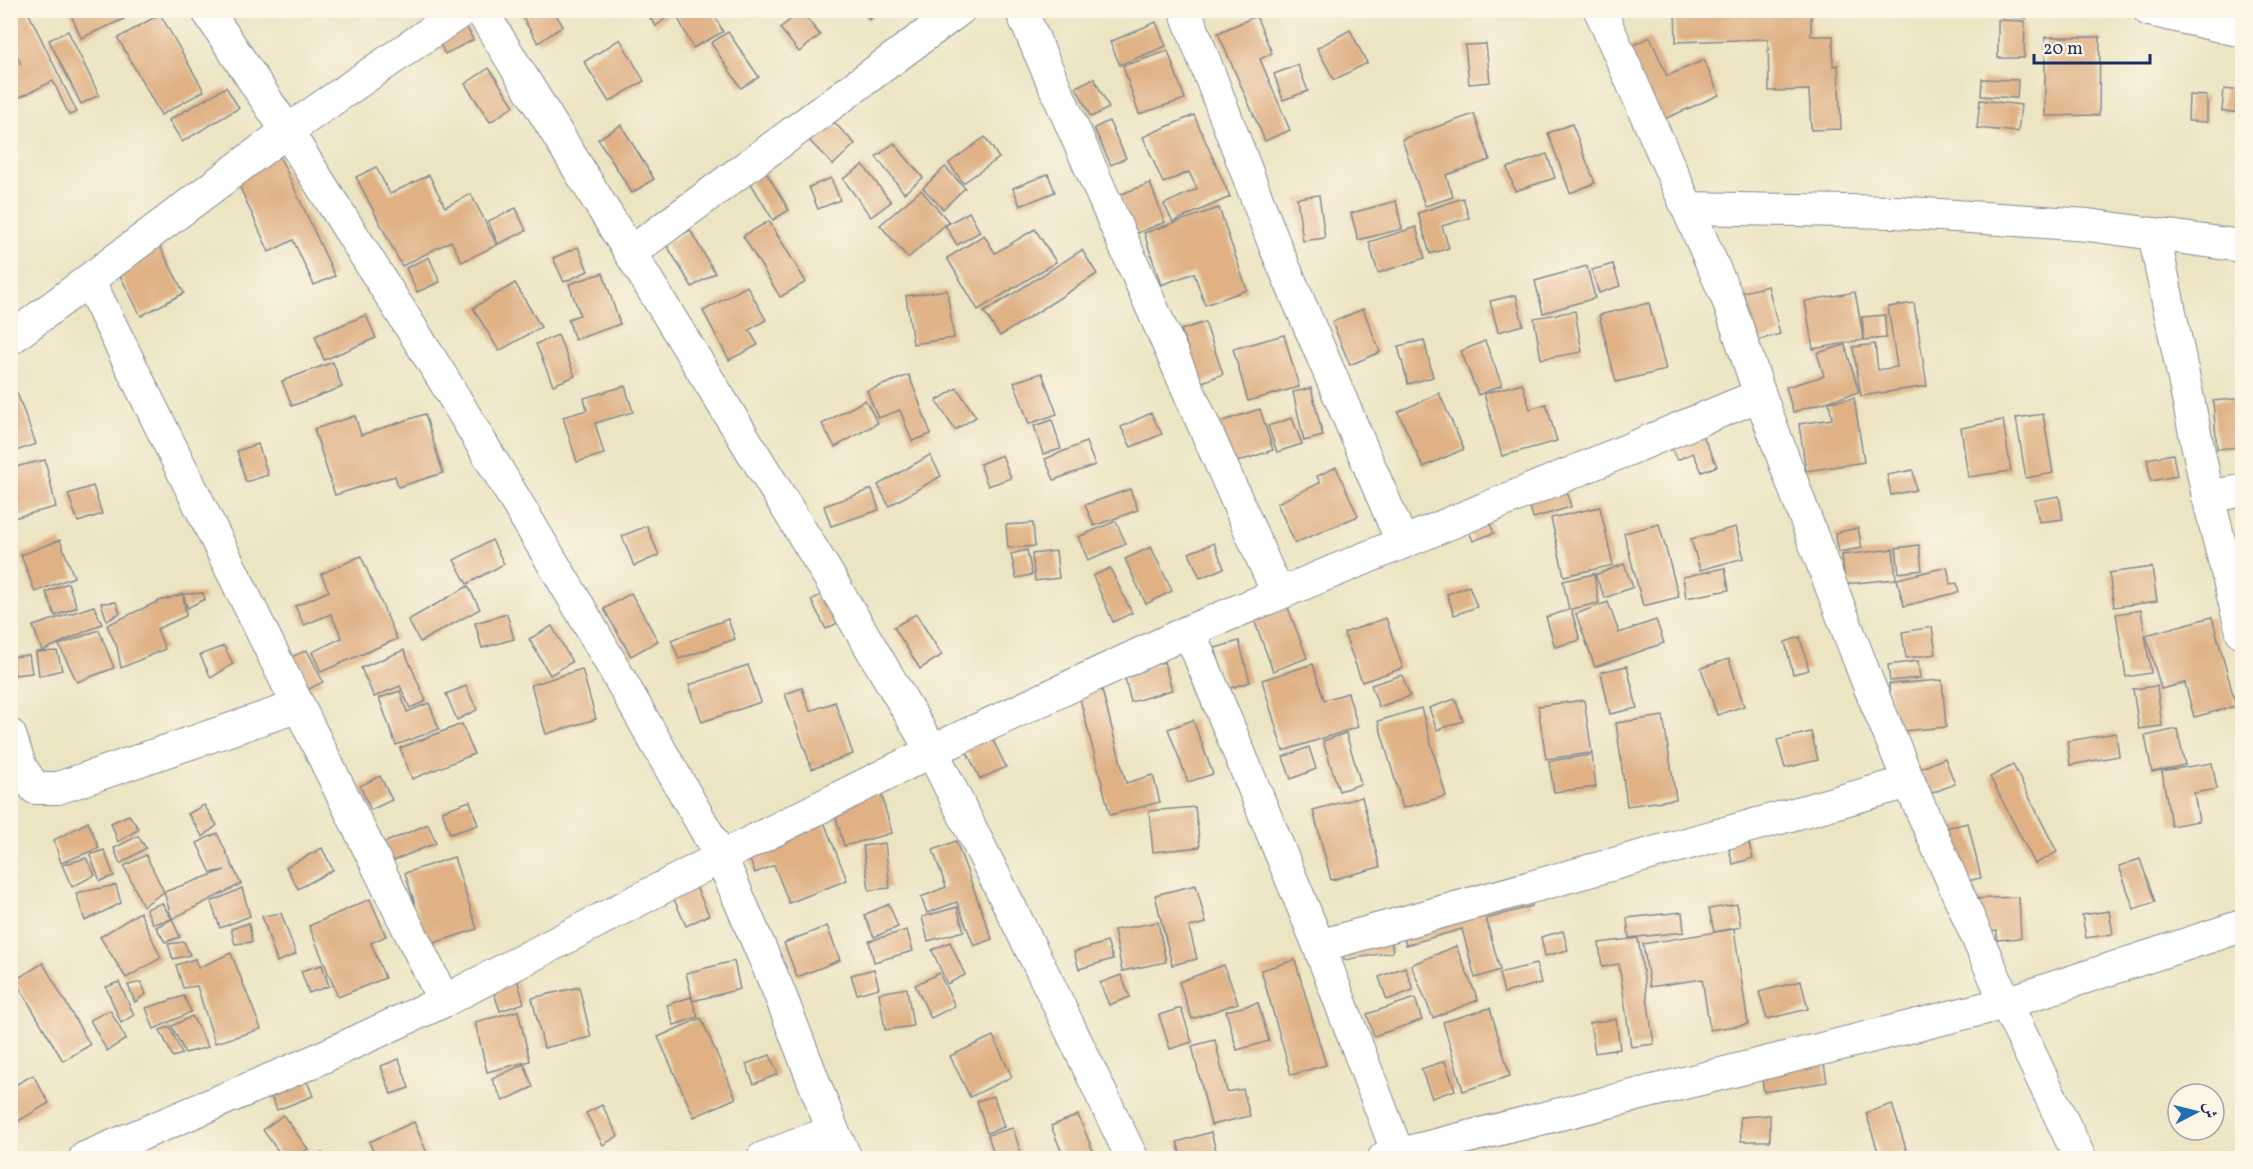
<svg xmlns="http://www.w3.org/2000/svg" width="2253" height="1169" viewBox="0 0 2253 1169" font-family="Vollkorn,Amiri,serif">
<rect width="100%" height="100%" fill="#fcf5e5"/>
<filter id="ink" filterUnits="userSpaceOnUse"><feTurbulence type="fractalNoise" baseFrequency=".0167" numOctaves="2"/><feDisplacementMap in="SourceGraphic" scale="12" xChannelSelector="R" yChannelSelector="G"/><feConvolveMatrix kernelMatrix="1 2 1 2 8 2 1 2 1" color-interpolation-filters="sRGB"/></filter>
<filter id="wash" filterUnits="userSpaceOnUse"><feTurbulence type="fractalNoise" baseFrequency=".008" numOctaves="4" result="noise"/><feDisplacementMap in="SourceGraphic" scale="24" xChannelSelector="R" yChannelSelector="G"/><feGaussianBlur stdDeviation="1.35" result="paint"/><feColorMatrix in="noise" values="0 0 0 0 0 0 0 0 0 0 0 0 0 0 0 0 0 1.4 0 .05"/><feComposite in="paint" operator="in"/></filter>
<g filter="url(#wash)">
<rect width="100%" height="100%" fill="#ece4c2"/>
<g id="blocks">
<!-- building -->
<g fill="#dfb185">
<path d="M14,10H27L77,112L69,115L53,81L10,102V69L21,64L10,43V12Z"/>
<path d="M69,10H120L124,19L81,38Z"/>
<path d="M518,10H553L563,26L538,43Z"/>
<path d="M644,10H676L656,26Z"/>
<path d="M688,10H712L723,32L693,48L677,16Z"/>
<path d="M862,10H880L869,20Z"/>
<path d="M1675,10H1734V13H1752V10L1811,11V36H1833V66L1838,65L1841,129L1811,130L1809,90L1769,91L1768,39L1676,42Z"/>
<path d="M1974,10H2027V18L1973,13Z"/>
<path d="M801,11L820,35L799,52L780,28Z"/>
<path d="M160,14L204,91L161,115L118,38Z"/>
<path d="M1256,16L1272,53L1260,59L1290,130L1265,141L1218,33Z"/>
<path d="M463,18L473,40L445,54L434,32Z"/>
<path d="M1998,20L2025,21L2024,58H1998Z"/>
<path d="M1156,22L1166,46L1120,65L1110,42Z"/>
<path d="M1350,30L1367,63L1334,80L1317,48Z"/>
<path d="M68,31L99,95L81,104L49,40Z"/>
<path d="M728,32L759,77L741,88L711,43Z"/>
<path d="M1650,37L1667,76L1704,60L1719,95L1660,121L1627,48Z"/>
<path d="M2045,37H2100L2099,115L2045,116Z"/>
<path d="M620,39L644,81L609,102L584,62Z"/>
<path d="M1486,44L1490,82L1469,84L1465,45Z"/>
<path d="M1168,51L1185,99L1139,114L1123,66Z"/>
<path d="M1298,65L1308,91L1283,100L1274,74Z"/>
<path d="M489,68L514,106L490,122L465,84Z"/>
<path d="M1094,78L1109,108L1091,117L1076,87Z"/>
<path d="M1982,79L2018,80L2017,98L1981,96Z"/>
<path d="M226,87L239,108L182,142L169,120Z"/>
<path d="M2224,89L2242,91V113L2222,111Z"/>
<path d="M2189,95L2207,96V122L2188,121Z"/>
<path d="M1980,100L2021,105L2018,132L1977,128Z"/>
<path d="M1474,114L1490,160L1446,175L1453,197L1425,206L1402,139Z"/>
<path d="M1194,115L1230,197L1173,222L1164,204L1197,189L1189,172L1163,183L1143,137Z"/>
<path d="M831,119L855,144L833,165L809,140Z"/>
<path d="M1109,121L1126,158L1111,165L1094,128Z"/>
<path d="M1572,124L1595,183L1570,193L1548,133Z"/>
<path d="M621,125L654,179L632,193L598,139Z"/>
<path d="M985,137L999,158L963,183L949,163Z"/>
<path d="M894,143L923,178L904,193L876,157Z"/>
<path d="M278,153L335,276L314,285L293,240L269,252L234,174Z"/>
<path d="M1547,154L1555,178L1515,191L1507,168Z"/>
<path d="M863,165L891,202L871,217L843,179Z"/>
<path d="M376,167L390,194L429,175L445,207L471,194L497,245L462,262L451,241L402,266L356,177Z"/>
<path d="M945,167L965,188L943,209L923,188Z"/>
<path d="M766,172L789,210L773,220L750,182Z"/>
<path d="M1048,174L1055,192L1020,206L1013,188Z"/>
<path d="M831,178L840,200L818,209L809,187Z"/>
<path d="M1150,183L1165,222L1135,234L1119,195Z"/>
<path d="M921,190L949,222L946,225L969,212L980,232L957,245L945,225L908,258L880,225Z"/>
<path d="M1319,195L1325,238L1303,241L1297,198Z"/>
<path d="M1463,198L1469,218L1442,226L1449,248L1430,254L1418,213Z"/>
<path d="M1396,201L1402,229L1358,240L1351,213Z"/>
<path d="M516,208L526,231L498,244L488,221Z"/>
<path d="M1219,208L1247,290L1205,305L1194,273L1161,285L1144,233Z"/>
<path d="M769,221L806,282L780,297L743,236Z"/>
<path d="M1416,227L1425,258L1378,273L1369,242Z"/>
<path d="M1035,229L1056,262L978,310L947,258L984,235L995,253Z"/>
<path d="M690,230L715,273L692,287L666,244Z"/>
<path d="M156,239L184,293L141,316L113,262Z"/>
<path d="M578,247L588,271L564,282L553,258Z"/>
<path d="M1082,250L1097,274L1000,336L984,312Z"/>
<path d="M429,257L440,282L417,292L406,268Z"/>
<path d="M1613,264L1620,286L1599,293L1592,270Z"/>
<path d="M1587,266L1595,298L1543,313L1535,281Z"/>
<path d="M603,273L620,324L575,340L568,319L580,315L569,284Z"/>
<path d="M515,283L541,327L499,351L473,308Z"/>
<path d="M747,286L766,320L749,330L758,345L729,360L703,311Z"/>
<path d="M1768,286L1780,334L1755,341L1743,292Z"/>
<path d="M947,290L954,338L913,344L906,296Z"/>
<path d="M1855,292L1864,340L1813,349L1805,301Z"/>
<path d="M1516,295L1523,325L1498,332L1490,301Z"/>
<path d="M1649,303L1666,370L1616,382L1599,315Z"/>
<path d="M1914,303L1927,386L1861,396L1853,347L1875,344L1878,370L1897,367L1888,307Z"/>
<path d="M1363,309L1380,352L1350,365L1332,322Z"/>
<path d="M1575,311L1582,352L1541,359L1534,318Z"/>
<path d="M366,315L376,338L324,360L315,336Z"/>
<path d="M1885,315L1886,338L1864,340L1862,317Z"/>
<path d="M1205,322L1223,374L1200,383L1181,330Z"/>
<path d="M558,335L575,376L553,385L536,344Z"/>
<path d="M1284,335L1299,387L1248,401L1233,349Z"/>
<path d="M1424,340L1433,377L1408,384L1398,346Z"/>
<path d="M1485,341L1502,385L1478,395L1461,351Z"/>
<path d="M1845,345L1859,392L1793,412L1786,387L1824,376L1817,353Z"/>
<path d="M333,362L342,387L292,406L282,381Z"/>
<path d="M1042,373L1057,414L1029,424L1014,382Z"/>
<path d="M909,375L931,434L912,441L900,410L878,418L867,391Z"/>
<path d="M1522,383L1530,409L1546,404L1557,441L1502,456L1484,394Z"/>
<path d="M625,386L633,412L595,423L604,454L577,462L563,417L587,410L584,398Z"/>
<path d="M957,388L976,417L955,430L936,401Z"/>
<path d="M1311,388L1323,436L1304,441L1293,392Z"/>
<path d="M17,393L36,444L10,453V396Z"/>
<path d="M1439,393L1464,449L1423,467L1398,412Z"/>
<path d="M1854,398L1864,462L1806,471L1799,424L1832,419L1829,402Z"/>
<path d="M2242,398V447L2217,449L2213,401Z"/>
<path d="M865,400L878,423L835,447L822,424Z"/>
<path d="M1260,409L1273,450L1231,464L1217,423Z"/>
<path d="M1151,413L1162,434L1131,447L1121,427Z"/>
<path d="M425,414L443,473L398,487L395,476L335,495L314,429L355,416L361,435Z"/>
<path d="M2043,414L2053,473L2026,478L2016,418Z"/>
<path d="M1292,418L1302,444L1277,452L1268,426Z"/>
<path d="M1052,420L1061,449L1043,454L1034,426Z"/>
<path d="M2003,420L2011,471L1968,477L1961,428Z"/>
<path d="M1697,423L1717,466L1702,472L1693,453L1677,460L1667,437Z"/>
<path d="M1086,442L1095,465L1054,480L1045,459Z"/>
<path d="M258,444L268,475L246,482L237,451Z"/>
<path d="M2173,454L2177,476L2151,481L2147,459Z"/>
<path d="M930,455L941,476L889,506L878,485Z"/>
<path d="M1002,455L1011,478L988,486L980,464Z"/>
<path d="M45,460L56,507L13,518L10,509V468Z"/>
<path d="M1336,467L1358,516L1295,543L1277,503L1320,483L1317,476Z"/>
<path d="M1913,470L1916,490L1891,495L1887,475Z"/>
<path d="M1564,480L1571,507L1533,518L1526,491Z"/>
<path d="M93,486L102,514L78,522L68,494Z"/>
<path d="M872,489L879,510L831,526L824,506Z"/>
<path d="M1130,489L1138,510L1094,526L1085,505Z"/>
<path d="M2059,496L2063,519L2039,522L2035,500Z"/>
<path d="M1600,507L1613,565L1564,576L1551,518Z"/>
<path d="M1485,512L1494,533L1473,541L1465,521Z"/>
<path d="M1116,521L1126,544L1088,560L1078,537Z"/>
<path d="M1033,523L1035,546L1008,548L1006,525Z"/>
<path d="M1659,524L1679,597L1643,606L1624,533Z"/>
<path d="M647,526L659,555L634,566L622,536Z"/>
<path d="M1736,527L1744,558L1700,570L1691,539Z"/>
<path d="M1858,528L1862,548L1839,552L1835,533Z"/>
<path d="M60,540L74,577L35,592L21,555Z"/>
<path d="M492,540L504,564L467,584L454,560Z"/>
<path d="M1214,543L1224,568L1200,578L1189,553Z"/>
<path d="M1919,545L1922,570L1899,573L1896,548Z"/>
<path d="M1151,547L1172,591L1146,604L1125,559Z"/>
<path d="M1893,549L1896,579L1845,584L1842,555Z"/>
<path d="M1027,550L1032,575L1016,578L1011,554Z"/>
<path d="M1056,551L1059,578L1035,581L1032,554Z"/>
<path d="M361,556L397,639L321,672L312,652L342,638L331,614L304,625L295,606L329,591L321,574Z"/>
<path d="M1624,564L1633,587L1605,598L1595,575Z"/>
<path d="M1947,567L1951,584L1957,583L1959,592L1904,606L1897,579Z"/>
<path d="M2152,567L2157,601L2114,607L2109,573Z"/>
<path d="M1110,568L1132,613L1113,622L1093,576Z"/>
<path d="M1725,568L1729,590L1686,598L1683,577Z"/>
<path d="M1594,574L1599,603L1571,609L1580,640L1555,647L1546,617L1569,610L1563,581Z"/>
<path d="M68,583L77,607L55,616L46,592Z"/>
<path d="M468,586L480,609L420,642L408,620Z"/>
<path d="M1469,586L1477,607L1454,615L1447,594Z"/>
<path d="M831,590L845,619L826,629L811,600Z"/>
<path d="M203,593L205,599L187,608L183,594L186,616L157,629L165,649L121,668L117,647L107,625L159,601L183,594Z"/>
<path d="M631,593L658,641L631,656L604,609Z"/>
<path d="M116,602L120,613L107,621L101,603Z"/>
<path d="M1608,602L1619,633L1656,620L1664,643L1595,667L1576,614Z"/>
<path d="M1287,605L1307,658L1273,671L1253,617Z"/>
<path d="M94,606L102,624L42,651L33,626Z"/>
<path d="M2141,610L2151,673L2126,677L2116,614Z"/>
<path d="M507,614L514,639L482,648L475,623Z"/>
<path d="M916,614L942,655L920,669L894,627Z"/>
<path d="M2212,617L2236,706L2194,717L2185,683L2161,689L2146,635Z"/>
<path d="M1386,618L1403,668L1362,682L1344,633Z"/>
<path d="M728,619L735,639L679,659L671,640Z"/>
<path d="M552,626L572,662L550,675L529,639Z"/>
<path d="M1932,627L1936,654L1906,658L1902,632Z"/>
<path d="M99,630L114,668L77,682L59,645Z"/>
<path d="M1800,637L1809,670L1793,674L1785,642Z"/>
<path d="M1239,641L1250,682L1227,689L1215,648Z"/>
<path d="M224,646L233,664L211,678L200,655Z"/>
<path d="M307,650L323,682L307,690L291,657Z"/>
<path d="M404,650L426,701L410,708L400,686L374,697L361,668Z"/>
<path d="M57,651L62,670L39,676L36,652Z"/>
<path d="M29,655L32,673L15,675L12,657Z"/>
<path d="M1729,659L1744,706L1717,715L1701,668Z"/>
<path d="M1918,661L1920,678L1890,681L1888,665Z"/>
<path d="M1164,662L1172,690L1131,702L1124,674Z"/>
<path d="M1313,664L1324,700L1348,693L1358,727L1283,751L1262,680Z"/>
<path d="M748,665L761,702L702,722L689,685Z"/>
<path d="M1627,666L1637,708L1610,714L1601,672Z"/>
<path d="M582,669L596,719L546,734L531,685Z"/>
<path d="M1402,675L1410,696L1379,707L1371,685Z"/>
<path d="M1942,680L1946,727L1893,732L1889,684Z"/>
<path d="M466,686L477,710L457,720L446,694Z"/>
<path d="M2157,686L2162,726L2139,729L2133,689Z"/>
<path d="M802,688L810,711L835,702L853,754L812,769L785,694Z"/>
<path d="M1102,690L1126,783L1153,775L1160,802L1110,815L1079,695Z"/>
<path d="M400,691L407,712L429,703L439,729L396,745L379,698Z"/>
<path d="M1455,699L1463,721L1437,730L1429,708Z"/>
<path d="M1584,700L1592,753L1546,759L1538,706Z"/>
<path d="M1421,708L1446,796L1403,808L1378,721Z"/>
<path d="M1663,716L1676,799L1627,806L1616,723Z"/>
<path d="M1193,720L1213,774L1188,782L1168,729Z"/>
<path d="M462,724L474,754L412,779L400,748Z"/>
<path d="M2177,729L2185,765L2152,772L2145,736Z"/>
<path d="M1811,732L1818,760L1785,768L1777,740Z"/>
<path d="M1346,733L1361,784L1339,791L1323,741Z"/>
<path d="M2116,733L2119,756L2070,765L2067,741Z"/>
<path d="M992,738L1006,767L980,779L966,750Z"/>
<path d="M1309,747L1316,769L1291,779L1283,757Z"/>
<path d="M1592,755L1596,787L1554,792L1549,761Z"/>
<path d="M1945,758L1955,784L1929,794L1919,769Z"/>
<path d="M2212,763L2217,789L2194,793L2199,821L2171,826L2162,771Z"/>
<path d="M2013,765L2057,852L2035,864L1990,777Z"/>
<path d="M380,776L392,800L371,810L360,786Z"/>
<path d="M881,793L892,833L844,846L833,807Z"/>
<path d="M1362,797L1380,867L1331,880L1313,810Z"/>
<path d="M470,801L478,825L450,834L442,811Z"/>
<path d="M204,805L217,825L203,837L188,814Z"/>
<path d="M1195,807L1200,847L1153,852L1149,811Z"/>
<path d="M129,815L139,829L118,842L111,823Z"/>
<path d="M822,817L847,880L789,903L774,865L755,873L745,847Z"/>
<path d="M88,822L99,848L61,863L54,840Z"/>
<path d="M1968,823L1981,878L1958,883L1945,828Z"/>
<path d="M428,824L436,843L392,861L384,843Z"/>
<path d="M217,833L241,884L172,919L164,892L225,870L211,873L197,843Z"/>
<path d="M1746,834L1753,858L1733,864L1726,839Z"/>
<path d="M138,836L146,848L120,864L114,848Z"/>
<path d="M956,841L992,939L974,946L957,902L927,913L921,897L946,887L933,850Z"/>
<path d="M885,843L890,888L869,890L863,846Z"/>
<path d="M322,848L333,870L298,889L286,867Z"/>
<path d="M104,850L114,876L100,881L90,855Z"/>
<path d="M146,855L164,892L143,906L124,866Z"/>
<path d="M454,857L477,929L428,945L405,873Z"/>
<path d="M86,858L95,875L72,887L62,865Z"/>
<path d="M2140,859L2155,902L2134,909L2119,866Z"/>
<path d="M692,878L709,915L686,926L669,888Z"/>
<path d="M116,885L121,903L85,921L76,893Z"/>
<path d="M1196,885L1206,923L1189,927L1197,959L1172,965L1155,895Z"/>
<path d="M242,888L250,916L220,928L211,902Z"/>
<path d="M1527,888L1532,906L1486,919L1500,970L1475,978L1462,929L1406,945L1400,924Z"/>
<path d="M2019,897L2021,938L1997,940V931L1969,933L1967,899Z"/>
<path d="M370,899L386,936L371,943L385,978L338,997L309,926Z"/>
<path d="M162,903L172,919L153,924L146,909Z"/>
<path d="M889,904L898,927L874,937L864,915Z"/>
<path d="M1737,904L1741,927L1714,932L1709,909Z"/>
<path d="M957,907L964,931L928,941L922,917Z"/>
<path d="M2109,911L2113,934L2086,938L2082,915Z"/>
<path d="M140,912L161,958L126,978L100,937Z"/>
<path d="M1682,912L1684,932L1629,938L1627,918Z"/>
<path d="M281,913L296,954L277,962L262,916Z"/>
<path d="M172,919L180,937L165,942L156,927Z"/>
<path d="M1388,921L1393,952L1344,960L1339,929Z"/>
<path d="M1158,922L1166,962L1122,971L1114,930Z"/>
<path d="M249,923L252,942L235,944L231,929Z"/>
<path d="M827,926L840,960L797,977L784,943Z"/>
<path d="M1734,929L1748,1024L1710,1030L1702,979L1650,987L1643,944Z"/>
<path d="M907,930L913,951L874,962L869,941Z"/>
<path d="M1563,931L1568,950L1545,956L1541,937Z"/>
<path d="M1638,938L1654,1044L1631,1047L1619,964L1602,967L1599,943Z"/>
<path d="M184,942L190,955L173,959L168,944Z"/>
<path d="M950,942L965,975L947,984L932,950Z"/>
<path d="M1107,942L1113,959L1079,969L1074,952Z"/>
<path d="M1456,946L1478,1000L1433,1018L1411,965Z"/>
<path d="M231,953L261,1029L215,1043L197,986L183,988L176,965L195,959L198,968Z"/>
<path d="M1295,960L1326,1065L1291,1075L1261,970Z"/>
<path d="M734,961L740,989L693,1001L686,973Z"/>
<path d="M43,963L90,1045L63,1061L15,980Z"/>
<path d="M1536,964L1541,983L1504,993L1499,973Z"/>
<path d="M322,965L329,986L309,993L301,971Z"/>
<path d="M1224,965L1238,1003L1192,1019L1179,982Z"/>
<path d="M1405,967L1413,990L1387,1000L1379,977Z"/>
<path d="M874,969L879,988L857,994L851,975Z"/>
<path d="M939,973L955,1006L931,1018L915,985Z"/>
<path d="M1121,975L1130,997L1109,1005L1100,983Z"/>
<path d="M516,976L524,1003L500,1011L491,984Z"/>
<path d="M1801,981L1808,1009L1767,1019L1759,992Z"/>
<path d="M119,982L134,1015L121,1023L106,987Z"/>
<path d="M141,982L146,994L135,1002L128,985Z"/>
<path d="M579,987L591,1037L544,1048L532,998Z"/>
<path d="M907,988L913,1026L885,1030L879,993Z"/>
<path d="M184,996L191,1012L154,1029L146,1008Z"/>
<path d="M691,997L698,1017L674,1025L667,1005Z"/>
<path d="M1415,998L1422,1020L1374,1036L1367,1014Z"/>
<path d="M1258,1003L1269,1041L1237,1050L1226,1011Z"/>
<path d="M1181,1008L1192,1042L1170,1049L1159,1015Z"/>
<path d="M1490,1008L1510,1076L1463,1091L1443,1022Z"/>
<path d="M110,1010L126,1039L107,1051L90,1020Z"/>
<path d="M518,1011L530,1061L487,1072L475,1022Z"/>
<path d="M192,1016L208,1047L185,1053L172,1026Z"/>
<path d="M701,1018L736,1098L694,1117L658,1037Z"/>
<path d="M1616,1019L1620,1049L1595,1053L1590,1023Z"/>
<path d="M170,1027L182,1054L173,1057L160,1030Z"/>
<path d="M993,1036L1012,1077L970,1097L950,1056Z"/>
<path d="M1215,1040L1227,1092L1243,1089L1250,1116L1211,1125L1192,1046Z"/>
<path d="M770,1055L778,1074L754,1084L746,1064Z"/>
<path d="M1823,1058L1827,1082L1764,1092L1760,1068Z"/>
<path d="M399,1059L409,1088L391,1094L381,1066Z"/>
<path d="M1445,1061L1455,1090L1432,1098L1421,1069Z"/>
<path d="M524,1064L533,1087L503,1101L492,1079Z"/>
<path d="M303,1072L313,1096L277,1110L267,1086Z"/>
<path d="M33,1075L49,1103L10,1126V1088Z"/>
<path d="M994,1096L1004,1127L987,1133L977,1101Z"/>
<path d="M1892,1104L1907,1152L1880,1158L1866,1113Z"/>
<path d="M602,1105L618,1136L603,1145L586,1113Z"/>
<path d="M283,1115L308,1149L295,1158H283L263,1130Z"/>
<path d="M1078,1115L1096,1158H1064L1051,1126Z"/>
<path d="M1770,1115V1141H1741L1740,1117Z"/>
<path d="M414,1122L429,1158H376L369,1142Z"/>
<path d="M1013,1128L1021,1153L1003,1158H995L988,1135Z"/>
<path d="M1211,1132L1218,1158H1182L1177,1142Z"/>
<path d="M322,1153L324,1158H308Z"/>
</g>
</g>
</g>
<g filter="url(#ink)">
<use href="#blocks" fill-opacity="0" stroke="#848a90" stroke-width="1.5"/>
<g fill="none" stroke-linecap="round" stroke-linejoin="round">
<defs>
<g id="minor">
<path d="M207,10L287,131L442,377L579,607L721,857L779,992L833,1131L846,1158"/>
<path d="M481,10L822,565L932,751L1050,987L1132,1158"/>
<path d="M1021,10L1278,594"/>
<path d="M1185,10L1275,246L1402,542"/>
<path d="M1600,10L1728,300L1760,395L1813,539L1868,683L1909,782L2006,1003L2080,1158"/>
<path d="M2149,10L2242,31"/>
<path d="M1689,208L1895,212L2088,225L2242,246"/>
<path d="M2154,234L2208,496L2242,632"/>
<path d="M630,253L959,10"/>
<path d="M89,281L444,1001"/>
<path d="M10,339L287,131L463,10"/>
<path d="M2208,496L2242,491"/>
<path d="M1189,631L1319,946L1398,1154"/>
<path d="M10,735L21,768L35,788H58L299,706"/>
<path d="M1319,946L1909,782"/>
<path d="M85,1158L312,1062L444,1001L721,857L932,751L1189,631L1760,395"/>
<path d="M763,1158L833,1131"/>
<path d="M1384,1158L2006,1003L2242,926"/>
</g>
</defs>
<!-- minor casing -->
<use href="#minor" stroke="#848a90" stroke-width="34"/>
<!-- minor -->
<use href="#minor" stroke="#fff" stroke-width="32"/>
</g>
</g>
<!-- margin -->
<rect width="2253" height="1169" fill="none" stroke="#fcf5e5" stroke-width="36"/>
<!-- north arrow -->
<g transform="translate(2196 1112) rotate(83)"><circle r="28" fill="#fcf5e5" stroke="#a2a6af" stroke-width="1.5"/>
<path d="M0-4.5L10 22L0 15L-10 22Z" fill="#1f6fb2"/>
<text y="-9" font-size="16" font-weight="bold" text-anchor="middle" fill="#1b2f5e">ش</text>
</g>
<!-- scale -->
<path d="M2034 54v9h116v-9" fill="none" stroke="#1b2f5e" stroke-width="3"/>
<text x="2043" y="54" font-size="18" fill="#1b2f5e" stroke="#fcf5e5" stroke-width="4.5" paint-order="stroke">20 m</text>
</svg>
